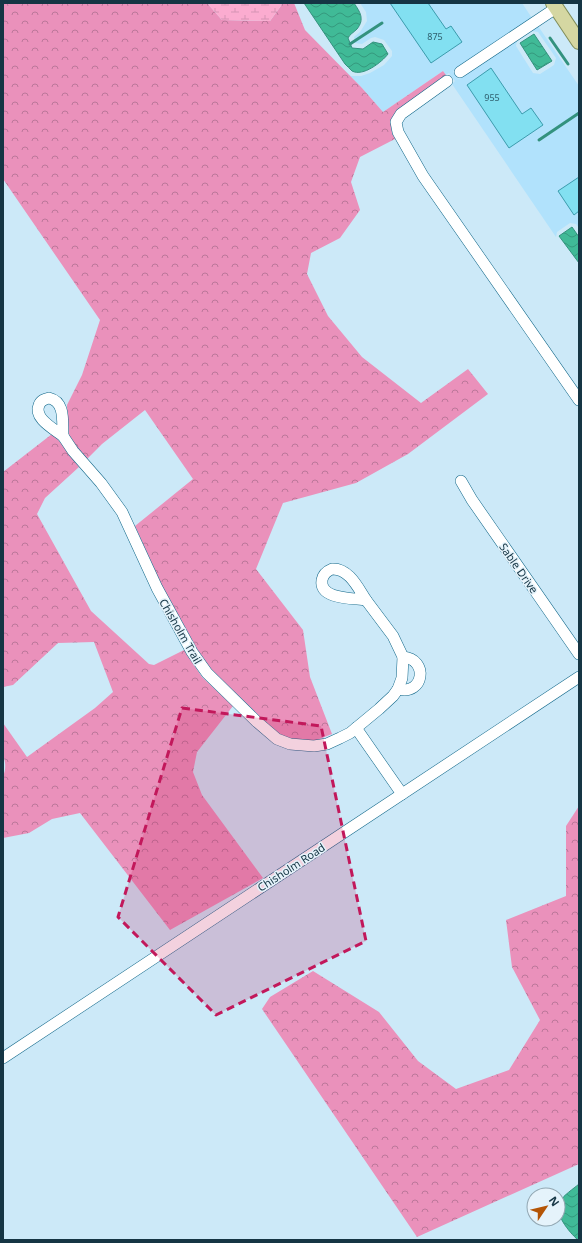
<svg xmlns="http://www.w3.org/2000/svg" width="582" height="1243" viewBox="0 0 582 1243" font-family="'Noto Sans',sans-serif">
<defs>
<pattern id="forest-crowns" width="20" height="18" patternUnits="userSpaceOnUse"><rect width="20" height="18" fill="#ea91bb"/><path d="M2 6a3 3 0 1 1 6 0M12 15a3 3 0 1 1 6 0" fill="none" stroke="#bc779a"/></pattern>
<pattern id="wetland-marsh" width="20" height="14" patternUnits="userSpaceOnUse"><rect width="20" height="14" fill="#fbacd0"/><path d="M1 5h8M5 5V1M11 12h8M15 12V8" fill="none" stroke="#d695b4"/></pattern>
<pattern id="water-waves" width="16" height="10" patternUnits="userSpaceOnUse"><rect width="16" height="10" fill="#40ba97"/><path d="M0 5q4-4 8 0t8 0" fill="none" stroke="#34987d"/></pattern>
</defs>
<rect width="100%" height="100%" fill="#cce9f8"/>
<!-- built -->
<path fill="#b1e2fc" d="M360,3H522L532,18L453,71L458,79L517,40L516,46L533,73L540,74L554,65L556,58L538,32L532,31L538,26L579,86V228L576,224L570,223L557,232L556,237L452,84L455,81L449,73L446,75L443,71L383,112L362,88L343,69L351,76H361L370,73L384,65L392,56V51L384,40L375,37L371,38L362,44L355,43L354,37L360,32L367,21L366,12Z"/>
<!-- forest -->
<g fill="url(#forest-crowns)">
<path d="M3,3H207L222,20L270,21L283,3H294L305,30L362,88L383,112L443,71L446,75L396,112L391,123L392,133L395,139L360,157L351,182L360,210L340,238L311,253L307,274L328,316L362,357L421,403L468,369L488,394L408,454L356,483L283,503L256,569L303,630L310,677L332,734L314,741L292,739L281,735L260,717L211,669L197,649L162,586L135,526L193,479L145,410L102,444L87,459L77,448L68,433L67,405L82,375L100,320L3,179Z"/>
<path d="M52,434C62,442 70,456 79,467L45,498L37,514L91,611L149,664L154,665L184,650L202,677L233,706L197,752L193,772L202,795L263,878L170,930L80,813L52,819L29,833L3,838V776C6,770 6,762 3,756V723L27,757L95,708L113,692L94,642L58,643L13,685L3,687V472Z"/>
<path d="M579,806V1164L417,1237L262,1009L270,997L313,971L379,1012L418,1061L456,1089L509,1070L540,1020L512,967L506,920L566,896V826Z"/>
</g>
<!-- wetland -->
<path fill="url(#wetland-marsh)" d="M207,3H283L270,21L222,20Z"/>
<!-- water -->
<g fill="url(#water-waves)" stroke="#33927e">
<path d="M304,3H354C360,12 365,19 357,29C353,33 350,34 348,38L352,48L363,49L373,42L382,44L388,54C382,62 363,77 352,71C350,69 347,66 345,64Z"/>
<path d="M534,34L552,61L537,70L520,43Z"/>
<path d="M572,227L579,237V263L559,236Z"/>
<path d="M579,1184V1240H578C569,1232 553,1213 560,1201C564,1195 573,1189 579,1184Z"/>
</g>
<g fill="none" stroke-linecap="round" stroke-linejoin="round">
<!-- stream -->
<g stroke="#33927e" stroke-width="3">
<path d="M550,38L568,64"/>
<path d="M350,44L382,23"/>
<path d="M539,140L579,113"/>
</g>
</g>
<!-- building -->
<g fill="#82e0f1" stroke="#3b9cad">
<path d="M390,3H428L446,29L451,26L462,42L431,63Z"/>
<path d="M491,68L522,114L531,108L543,125L509,148L467,85Z"/>
<path d="M579,177V211L574,215L558,191Z"/>
</g>
<g fill="none" stroke-linecap="round" stroke-linejoin="round">
<defs>
<g id="minor">
<path d="M460,72L556,8"/>
<path d="M447,81L401,114L396,122L398,132L423,176L579,400"/>
<path d="M49,398C66,402 62,422 63,436C54,429 33,418 39,405C41,400 45,399 49,398Z"/>
<path d="M63,436L73,451L101,483L122,512L157,588L192,652L207,673L256,721L277,739L290,744L314,746L327,744L340,738L350,733L379,709L393,696L398,689L402,678L403,657L393,636L366,600"/>
<path d="M461,481L472,500L579,654"/>
<path d="M332,569C349,568 358,588 366,600C354,598 319,600 322,580C323,574 327,571 332,569Z"/>
<path d="M398,689C424,696 429,659 403,657"/>
<path d="M356,728L402,794"/>
<path d="M3,1058L579,677"/>
</g>
<path id="major" d="M553,3L579,42"/>
</defs>
<!-- minor casing -->
<use href="#minor" stroke="#106789" stroke-width="12"/>
<!-- major casing -->
<use href="#major" stroke="#808d59" stroke-width="16"/>
<!-- minor -->
<use href="#minor" stroke="#fff" stroke-width="11"/>
<!-- major -->
<use href="#major" stroke="#d5d7a2" stroke-width="14"/>
</g>
<!-- marked area -->
<path fill="#c2185b" fill-opacity="0.2" stroke="#c2185b" stroke-width="3" stroke-dasharray="8 5" stroke-linejoin="round" d="M182,708L321,726L366,941L216,1015L118,917Z"/>
<g text-anchor="middle" dominant-baseline="central" stroke-width="3" stroke-linejoin="round" paint-order="stroke">
<!-- number labels -->
<g font-size="9" fill="#30606f">
<text x="435" y="36">875</text>
<text x="492" y="97">955</text>
</g>
<!-- street labels -->
<g font-size="11" fill="#153544" stroke="#e5f3fb">
<text transform="translate(519 568) rotate(55)">Sable Drive</text>
<text transform="translate(181 631) rotate(60)">Chisholm Trail</text>
<text transform="translate(291 867) rotate(-33)">Chisholm Road</text>
</g>
</g>
<!-- border -->
<rect width="582" height="1243" fill="none" stroke="#153544" stroke-width="8"/>
<!-- north arrow -->
<g transform="translate(546 1207) rotate(55)"><circle r="19" fill="#e5f3fb" stroke="#92a7b2"/>
<path d="M0-3L7 15L0 10L-7 15Z" fill="#b45506"/>
<text y="-6" font-size="11" font-weight="bold" text-anchor="middle" fill="#153544">N</text>
</g>
</svg>
